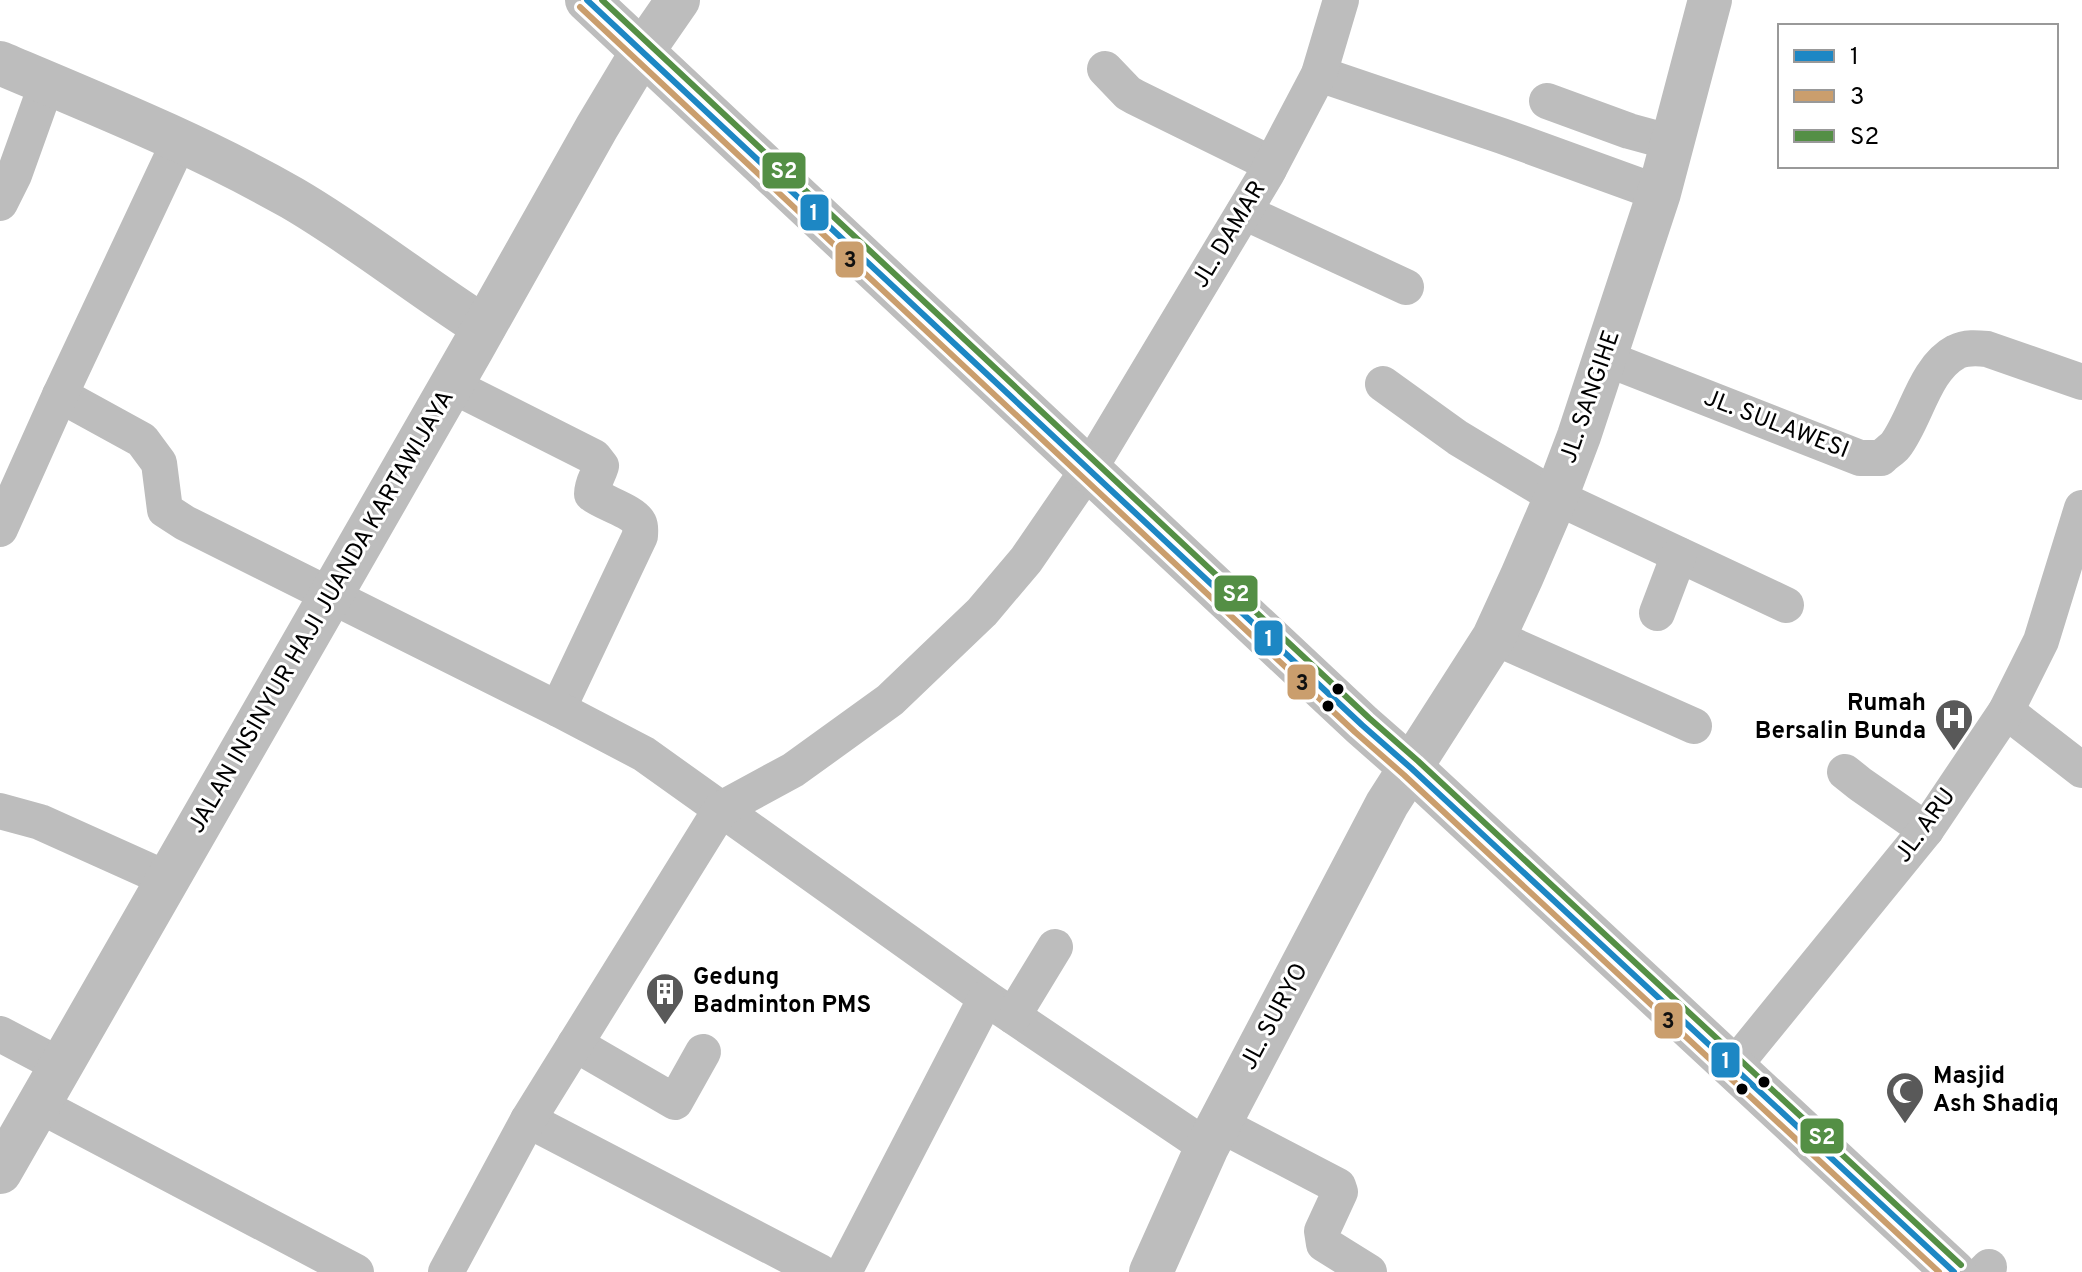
<svg xmlns="http://www.w3.org/2000/svg" width="2082" height="1272" viewBox="0 0 2082 1272" font-family="Overpass,sans-serif">
<rect width="100%" height="100%" fill="#fff"/>
<g fill="none" stroke-linecap="round" stroke-linejoin="round">
<!-- minor -->
<g stroke="#bdbdbd" stroke-width="36">
<path d="M1105,69L1128,93L1135,97L1261,159L1269,169"/>
<path d="M1319,74L1502,136L1659,193"/>
<path d="M1547,101L1629,131L1673,143"/>
<path d="M0,203L14,175L47,83"/>
<path d="M1244,212L1406,287"/>
<path d="M1605,358L1860,458H1881C1885,454 1891,450 1895,446C1916,419 1924,369 1956,352C1966,347 1977,348 1987,349L2082,382"/>
<path d="M1383,384L1458,438L1556,497L1786,605"/>
<path d="M451,385L594,457L601,466C598,476 592,483 592,494C603,503 633,511 639,523C641,527 640,532 640,536L558,709"/>
<path d="M60,395L142,440L159,463L165,510L185,523L558,709L644,754L986,998L1207,1147"/>
<path d="M0,529L60,395L180,140"/>
<path d="M1657,613L1679,555"/>
<path d="M1494,637L1694,726"/>
<path d="M2006,711L2082,770"/>
<path d="M1845,772L1860,784L1926,830"/>
<path d="M0,811L40,822L169,880"/>
<path d="M1013,1016L1055,947"/>
<path d="M0,1034L61,1066"/>
<path d="M575,1044L675,1102L703,1052"/>
<path d="M1733,1067L1926,830L2006,711L2041,641L2082,508"/>
<path d="M39,1105L356,1272"/>
<path d="M528,1120L820,1272"/>
<path d="M1219,1124L1338,1186L1340,1192L1322,1231L1324,1244L1369,1272"/>
<path d="M446,1272L528,1120L721,809L793,770L890,700L982,612L1026,560L1096,458L1267,173L1319,74L1341,0"/>
<path d="M844,1272L986,998"/>
<path d="M1984,1272L1989,1267"/>
</g>
<!-- major -->
<g stroke="#bdbdbd" stroke-width="44">
<path d="M587,0L1362,725L1411,768L1954,1272"/>
<path d="M0,63C99,105 199,145 292,198C359,237 419,286 484,327"/>
<path d="M0,1172L472,349L597,127L642,52L678,0"/>
<path d="M1151,1272L1207,1147L1387,804L1494,637L1522,576L1556,497L1579,436L1659,193L1710,0"/>
</g>
<defs>
<path id="bus-1" d="M587,0L1362,725L1411,768L1954,1272"/>
<path id="bus-2" d="M580,7L1355,732L1404,775L1939,1272"/>
<path id="bus-3" d="M602,0L1369,718L1418,761L1961,1265"/>
</defs>
<!-- bus-1 casing -->
<use href="#bus-1" stroke="#fff" stroke-width="12"/>
<!-- bus-2 casing -->
<use href="#bus-2" stroke="#fff" stroke-width="12"/>
<!-- bus-3 casing -->
<use href="#bus-3" stroke="#fff" stroke-width="12"/>
<!-- bus-1 -->
<use href="#bus-1" stroke="#1d87c4" stroke-width="6"/>
<!-- bus-2 -->
<use href="#bus-2" stroke="#ca9e6d" stroke-width="6"/>
<!-- bus-3 -->
<use href="#bus-3" stroke="#548f45" stroke-width="6"/>
</g>
<!-- icons -->
<defs>
<symbol id="hospital-pin" viewBox="-11 -11 22 30"><path d="M0 17L-7.5 6A9.5 9.5 0 1 1 7.5 6Z" fill="#595959" stroke="#fff"/><path d="M-5-5h3v3.5h4V-5h3V5h-3V1.5h-4V5h-3Z" fill="#fff"/></symbol>
<symbol id="building-pin" viewBox="-11 -11 22 30"><path d="M0 17L-7.5 6A9.5 9.5 0 1 1 7.5 6Z" fill="#595959" stroke="#fff"/><path d="M-4-6H4V6H1V3H-1V6H-4ZM-2.5-4.3h1.7v1.8h-1.7ZM.8-4.3h1.7v1.8H.8ZM-2.5-1h1.7V.8h-1.7ZM.8-1h1.7V.8H.8Z" fill="#fff"/></symbol>
<symbol id="mosque-pin" viewBox="-11 -11 22 30"><path d="M0 17L-7.5 6A9.5 9.5 0 1 1 7.5 6Z" fill="#595959" stroke="#fff"/><path d="M3.5-4.9A6 6 0 1 0 3.5 4.9A5 5 0 1 1 3.5-4.9Z" fill="#fff"/></symbol>
</defs>
<g fill-rule="evenodd">
<use href="#hospital-pin" x="1932" y="696" width="44" height="60"/>
<use href="#building-pin" x="643" y="970" width="44" height="60"/>
<use href="#mosque-pin" x="1883" y="1069" width="44" height="60"/>
</g>
<!-- markers -->
<g fill="#000" stroke="#fff" stroke-width="3">
<circle cx="1338" cy="689" r="7"/>
<circle cx="1328" cy="706" r="7"/>
<circle cx="1764" cy="1082" r="7"/>
<circle cx="1742" cy="1089" r="7"/>
</g>
<g text-anchor="middle" dominant-baseline="central" stroke-width="6" stroke-linejoin="round" paint-order="stroke">
<!-- street labels -->
<g font-size="24" fill="#000" stroke="#fff">
<text transform="translate(1230 235) rotate(-59)">JL. DAMAR</text>
<text transform="translate(1591 397) rotate(-71)">JL. SANGIHE</text>
<text transform="translate(1776 425) rotate(21)">JL. SULAWESI</text>
<text transform="translate(322 612) rotate(-60)">JALAN INSINYUR HAJI JUANDA KARTAWIJAYA</text>
<text transform="translate(1926 826) rotate(-54)">JL. ARU</text>
<text transform="translate(1275 1017) rotate(-62)">JL. SURYO</text>
</g>
<!-- poi labels -->
<g font-size="24" font-weight="bold" fill="#000" stroke="#fff" text-anchor="start">
<text x="1926" y="704" text-anchor="end">Rumah<tspan x="1926" dy="28">Bersalin Bunda</tspan></text>
<text x="693" y="978">Gedung<tspan x="693" dy="28">Badminton PMS</tspan></text>
<text x="1933" y="1077">Masjid<tspan x="1933" dy="28">Ash Shadiq</tspan></text>
</g>
</g>
<g stroke="#fff" stroke-width="3">
<rect x="761" y="151" width="46" height="39" rx="8" fill="#548f45"/>
<rect x="799" y="193" width="31" height="39" rx="8" fill="#1d87c4"/>
<rect x="834" y="240" width="31" height="39" rx="8" fill="#ca9e6d"/>
<rect x="1213" y="574" width="46" height="39" rx="8" fill="#548f45"/>
<rect x="1253" y="619" width="31" height="38" rx="8" fill="#1d87c4"/>
<rect x="1286" y="663" width="31" height="38" rx="8" fill="#ca9e6d"/>
<rect x="1653" y="1001" width="31" height="39" rx="8" fill="#ca9e6d"/>
<rect x="1710" y="1041" width="31" height="38" rx="8" fill="#1d87c4"/>
<rect x="1799" y="1117" width="46" height="38" rx="8" fill="#548f45"/>
</g>
<g font-size="22" text-anchor="middle" font-weight="bold" fill="#fff">
<text x="784" y="178">S2</text>
<text x="814" y="220">1</text>
<text x="1236" y="601">S2</text>
<text x="1269" y="646">1</text>
<text x="1726" y="1068">1</text>
<text x="1822" y="1144">S2</text>
</g>
<g font-size="22" text-anchor="middle" font-weight="bold" fill="#111">
<text x="850" y="267">3</text>
<text x="1302" y="690">3</text>
<text x="1668" y="1028">3</text>
</g>
<!-- legend -->
<rect x="1778" y="24" width="280" height="144" fill="#ffffff" stroke="#999999" stroke-width="2"/>
<rect x="1794" y="50" width="40" height="12" fill="#1d87c4" stroke="#999999" stroke-width="2"/>
<text x="1850" y="64" font-size="24" fill="#000000">1</text>
<rect x="1794" y="90" width="40" height="12" fill="#ca9e6d" stroke="#999999" stroke-width="2"/>
<text x="1850" y="104" font-size="24" fill="#000000">3</text>
<rect x="1794" y="130" width="40" height="12" fill="#548f45" stroke="#999999" stroke-width="2"/>
<text x="1850" y="144" font-size="24" fill="#000000">S2</text>
</svg>
